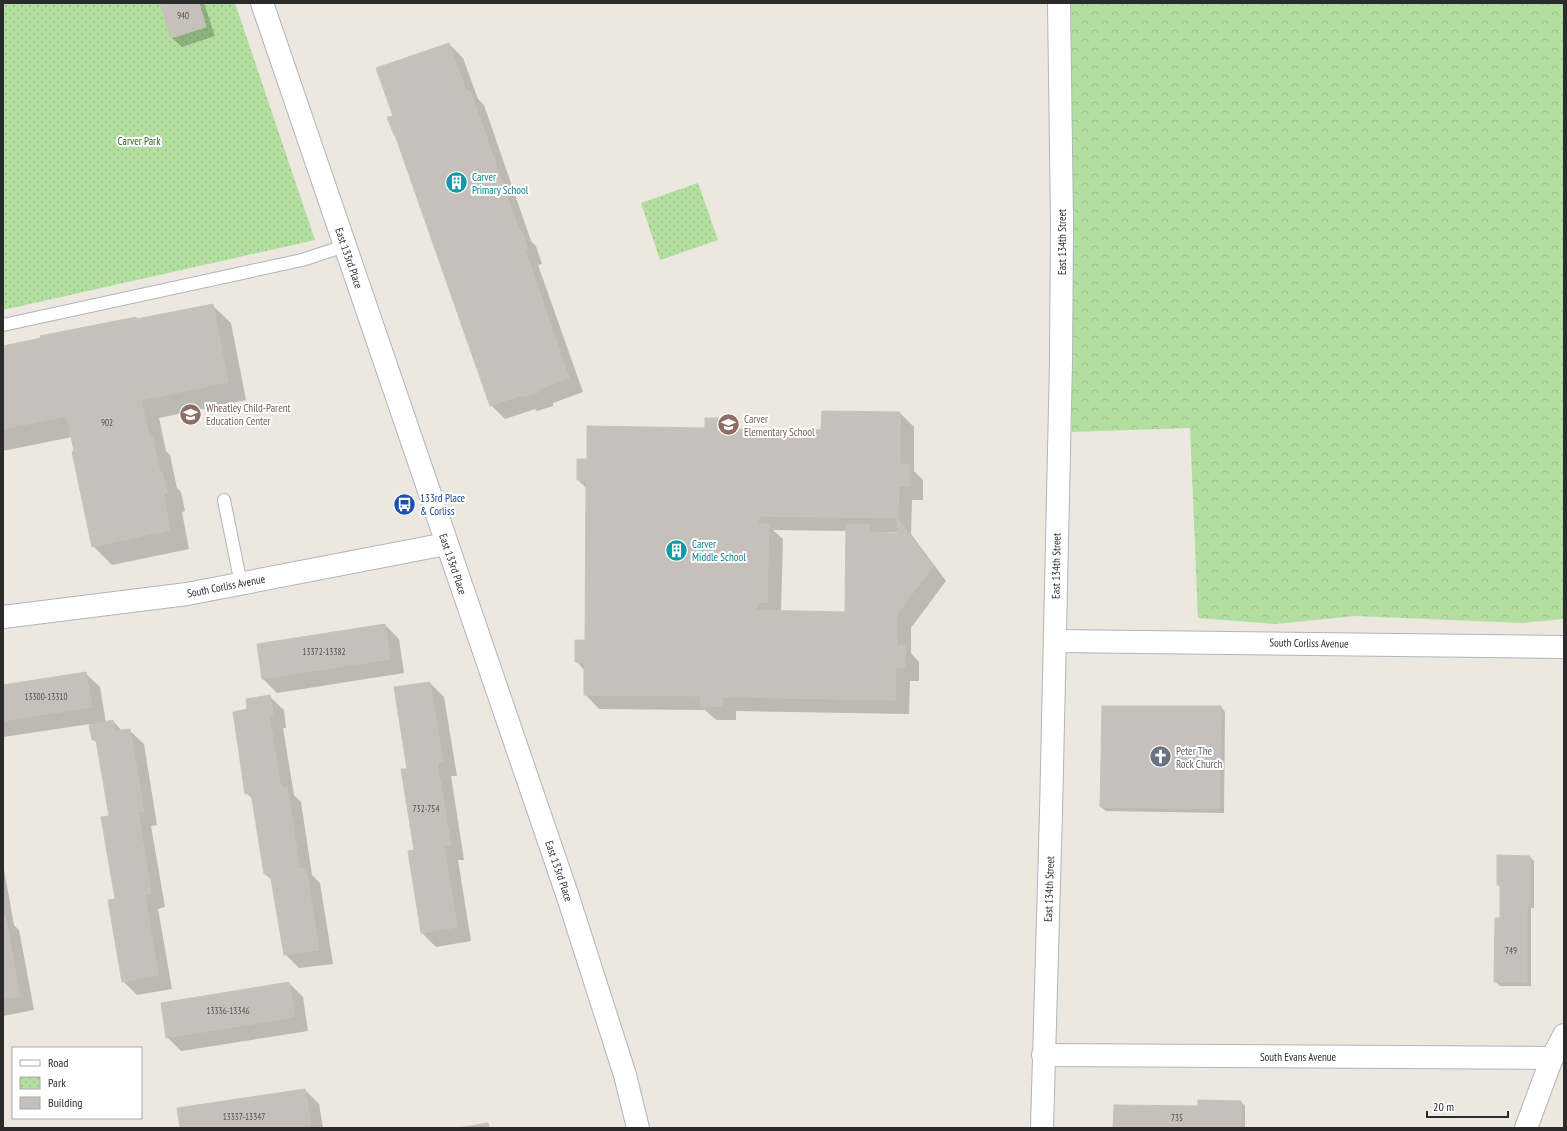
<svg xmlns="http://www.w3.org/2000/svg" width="1567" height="1131" viewBox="0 0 1567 1131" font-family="'PT Sans Narrow',sans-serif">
<defs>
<pattern id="forest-crowns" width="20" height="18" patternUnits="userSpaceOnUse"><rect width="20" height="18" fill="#b2df9f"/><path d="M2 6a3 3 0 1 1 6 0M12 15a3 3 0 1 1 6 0" fill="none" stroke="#99c089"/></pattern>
<pattern id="park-dots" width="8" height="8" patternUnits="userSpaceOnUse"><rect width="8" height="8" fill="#b2df9f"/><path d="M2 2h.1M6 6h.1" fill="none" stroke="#99c089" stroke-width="1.8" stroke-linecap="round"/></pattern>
</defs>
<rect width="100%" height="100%" fill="#ece7df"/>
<!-- forest -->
<path fill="url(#forest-crowns)" d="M1071,3H1564V619L1522,623L1355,616L1275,624L1198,618L1190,428L1072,432Z"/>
<!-- park -->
<g fill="url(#park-dots)">
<path d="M3,3H235L315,240L3,310Z"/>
<path d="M698,183L718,240L660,260L641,203Z"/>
</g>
<!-- shadow -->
<g fill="#0003" fill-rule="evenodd">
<path d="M161,3H204L215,36L182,47L172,38Z"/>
<path d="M449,44L463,58L478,99L484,105L531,241L536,246L542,264L538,265L583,392L553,403V406L537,411L535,409L505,419L491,405L397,137L395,135L394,116Z"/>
<path d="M212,305L231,323L246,400L159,418L166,451L170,455L177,488L181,492L185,511L182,512L189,549L112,565L93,546L72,437L3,451V347L136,318L138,320Z"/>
<path d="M900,413L914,427V471L923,480V500H912L911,534L946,581L911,628V653L919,662V681H910L909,714L736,711V720H716L705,710L599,709L585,694V671L576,661L586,641L587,489L578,480L588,460L706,429L726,419L737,430L822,431ZM773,530L847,531L846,613L781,612L783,539ZM875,532H899V534H877Z"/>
<path d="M385,625L399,639L404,673L277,693L263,679Z"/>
<path d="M85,673L100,687L106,723L113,721L122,731L129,730L144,744L157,825L151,826L165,907L158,909L172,989L137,995L123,981L110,816L98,744L93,739L90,724L3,737V686Z"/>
<path d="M430,683L444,697L457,776H451L464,860H458L471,941L436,947L422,933L408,770Z"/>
<path d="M269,696L284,710L286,728H283L294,795L301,802L312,875L320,883L333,964L299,968L285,954L273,881L265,874L254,800L246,793L249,710Z"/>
<path d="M1221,707L1225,712L1224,813L1106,811L1101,807Z"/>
<path d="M1530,857L1534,861V908H1531V986H1500L1495,981L1501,919V888L1498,885Z"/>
<path d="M3,864L14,925L19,930L34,1010L3,1016Z"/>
<path d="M289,983L303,997L308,1031L181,1051L167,1037Z"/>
<path d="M305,1090L319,1104L323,1128H181Z"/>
<path d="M1241,1102L1245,1106V1128H1114L1199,1107Z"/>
</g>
<!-- building -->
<g fill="#c5c1ba" stroke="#c8c3b8" fill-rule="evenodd">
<path d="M160,3H199L206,27L171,38Z"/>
<path d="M449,43L466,91L470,90L519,231H522L528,250H525L569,378L539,389V392L522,397L521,395L490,406L395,135H394L387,117L393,116L376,68Z"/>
<path d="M213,304L228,382L141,400L149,436L152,435L160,472H162L167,493H163L170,530L92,547L72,452L74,451L67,416L3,429V346L41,338L40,336L136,317L137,319Z"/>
<path d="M822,411L900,412V464H909V486H899L898,519L933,566L897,614V646H905V667H896L895,700L723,697L722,706L701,707V696L584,695V662H575V640H585L586,481L577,480V459H587V426L705,428V418H727L726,429L821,430ZM759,516L897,518L898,533L869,532L870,525L846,524L845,612L756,610L757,603L767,602L769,524H758Z"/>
<path d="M385,624L390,659L262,679L257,644Z"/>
<path d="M86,672L92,707L3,721V685Z"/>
<path d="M430,682L443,762H437L451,846H444L457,927L421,933L408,851L414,850L401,769H407L394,687Z"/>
<path d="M270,695L273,714H269L281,788L287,787L300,869L306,868L319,950L284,955L270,873L264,874L251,793L245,794L233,712L247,709L246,699Z"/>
<path d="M1102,706H1221L1219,809L1100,807Z"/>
<path d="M113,720L115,731L130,729L144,811L138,812L151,893L145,895L158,975L122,982L108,900L115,899L101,817L109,816L96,740H92L89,725Z"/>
<path d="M1497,855L1530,856V904H1527V982H1494L1495,918H1500V885H1497Z"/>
<path d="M3,915H5L20,996L3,999Z"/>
<path d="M289,982L295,1017L166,1038L161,1003Z"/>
<path d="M305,1089L311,1125L289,1128H180L177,1108Z"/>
<path d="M1198,1100L1241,1101V1128H1113L1114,1105L1198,1106Z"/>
<path d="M488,1123L489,1128H458Z"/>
</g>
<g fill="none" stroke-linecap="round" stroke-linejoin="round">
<defs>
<g id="service">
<path d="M3,325L302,260L345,246"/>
<path d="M224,500L241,584"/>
</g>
<g id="minor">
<path d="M262,3L568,897L625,1075L638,1128"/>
<path d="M3,617L187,594L446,544"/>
<path d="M1055,641L1564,647"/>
<path d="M1043,1055L1552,1058"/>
<path d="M1042,1128L1051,813L1061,361L1062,224L1059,3"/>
<path d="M1526,1128L1552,1058L1564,1035"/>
</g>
</defs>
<!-- service casing -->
<use href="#service" stroke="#b2b4be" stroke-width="14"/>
<!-- minor casing -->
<use href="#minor" stroke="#b2b4be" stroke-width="24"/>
<!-- service -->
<use href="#service" stroke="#fff" stroke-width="12"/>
<!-- minor -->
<use href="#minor" stroke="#fff" stroke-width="22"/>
</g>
<!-- icons -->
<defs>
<symbol id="building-disc" viewBox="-11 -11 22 22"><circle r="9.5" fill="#0f9aa8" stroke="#fff"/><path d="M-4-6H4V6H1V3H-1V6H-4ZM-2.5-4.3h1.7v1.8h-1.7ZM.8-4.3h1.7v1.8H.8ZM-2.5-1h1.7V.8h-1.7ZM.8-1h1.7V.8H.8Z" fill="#fff"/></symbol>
<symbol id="school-disc" viewBox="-11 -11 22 22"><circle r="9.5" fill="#8d6e63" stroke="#fff"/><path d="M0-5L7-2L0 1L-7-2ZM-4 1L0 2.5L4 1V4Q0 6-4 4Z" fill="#fff"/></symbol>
<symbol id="bus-disc" viewBox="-11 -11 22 22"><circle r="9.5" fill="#1a4fb4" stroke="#fff"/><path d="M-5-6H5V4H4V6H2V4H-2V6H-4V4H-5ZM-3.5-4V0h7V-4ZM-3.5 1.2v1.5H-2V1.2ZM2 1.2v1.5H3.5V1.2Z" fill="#fff"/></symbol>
<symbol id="church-disc" viewBox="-11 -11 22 22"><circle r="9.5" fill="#6b7280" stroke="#fff"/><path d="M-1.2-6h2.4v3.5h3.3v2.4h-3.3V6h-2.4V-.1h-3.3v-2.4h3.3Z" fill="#fff"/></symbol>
</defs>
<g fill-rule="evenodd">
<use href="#building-disc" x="444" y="170" width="25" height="25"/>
<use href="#school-disc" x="178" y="402" width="25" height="25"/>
<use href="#school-disc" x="716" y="412" width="25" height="25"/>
<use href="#bus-disc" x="392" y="492" width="25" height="25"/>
<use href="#building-disc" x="664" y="538" width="25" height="25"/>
<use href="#church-disc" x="1148" y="744" width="25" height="25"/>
</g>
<g text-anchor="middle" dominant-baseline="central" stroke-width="4" stroke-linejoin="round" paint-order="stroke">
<!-- number labels -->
<g font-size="9" fill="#52504f">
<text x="183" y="15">940</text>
<text x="107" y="422">902</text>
<text x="324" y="651">13372-13382</text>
<text x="46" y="696">13300-13310</text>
<text x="426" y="808">732-754</text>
<text x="1511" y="950">749</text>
<text x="228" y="1010">13336-13346</text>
<text x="244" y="1116">13337-13347</text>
<text x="1177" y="1117">735</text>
</g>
<!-- park labels -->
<g font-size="11" fill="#2b6420" stroke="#fff">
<text x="139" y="141">Carver Park</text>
</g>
<!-- culture labels -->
<g font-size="11" fill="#0d838f" stroke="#fff" text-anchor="start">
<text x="472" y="177">Carver<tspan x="472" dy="13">Primary School</tspan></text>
<text x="692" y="544">Carver<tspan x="692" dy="13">Middle School</tspan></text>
</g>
<!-- street labels -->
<g font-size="11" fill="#2b2b2b" stroke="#fff">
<text transform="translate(1062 242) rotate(-90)">East 134th Street</text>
<text transform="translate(349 258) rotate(71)">East 133rd Place</text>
<text transform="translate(453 564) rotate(71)">East 133rd Place</text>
<text transform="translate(1056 566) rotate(-89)">East 134th Street</text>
<text transform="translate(226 586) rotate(-11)">South Corliss Avenue</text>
<text transform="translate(1309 643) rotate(1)">South Corliss Avenue</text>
<text transform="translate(559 871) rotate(71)">East 133rd Place</text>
<text transform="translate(1049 889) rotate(-88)">East 134th Street</text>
<text x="1298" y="1057">South Evans Avenue</text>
</g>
<!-- education labels -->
<g font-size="11" fill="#785e54" stroke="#fff" text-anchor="start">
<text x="206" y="408">Wheatley Child-Parent<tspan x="206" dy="13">Education Center</tspan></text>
<text x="744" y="419">Carver<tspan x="744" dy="13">Elementary School</tspan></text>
</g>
<!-- transit labels -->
<g font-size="11" fill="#164399" stroke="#fff" text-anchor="start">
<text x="420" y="498">133rd Place<tspan x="420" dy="13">&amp; Corliss</tspan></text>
</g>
<!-- worship labels -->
<g font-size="11" fill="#5b616d" stroke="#fff" text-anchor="start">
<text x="1176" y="751">Peter The<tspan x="1176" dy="13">Rock Church</tspan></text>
</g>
</g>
<!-- border -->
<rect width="1567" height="1131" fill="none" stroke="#2b2b2b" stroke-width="8"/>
<!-- legend -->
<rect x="12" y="1047" width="130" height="72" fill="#ffffff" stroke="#aaaaaa"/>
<rect x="20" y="1060" width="20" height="6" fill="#ffffff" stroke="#aaaaaa"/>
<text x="48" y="1067" font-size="12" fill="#2b2b2b">Road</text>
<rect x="20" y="1077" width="20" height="12" fill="url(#park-dots)" stroke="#aaaaaa"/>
<text x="48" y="1087" font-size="12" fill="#2b2b2b">Park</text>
<rect x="20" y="1097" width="20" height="12" fill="#c5c1ba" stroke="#aaaaaa"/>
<text x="48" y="1107" font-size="12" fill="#2b2b2b">Building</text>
<!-- scale -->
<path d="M1427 1111v6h81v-6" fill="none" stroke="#2b2b2b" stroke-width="2"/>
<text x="1433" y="1111" font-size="12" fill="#2b2b2b" stroke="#ffffff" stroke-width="3" paint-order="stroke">20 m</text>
</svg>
